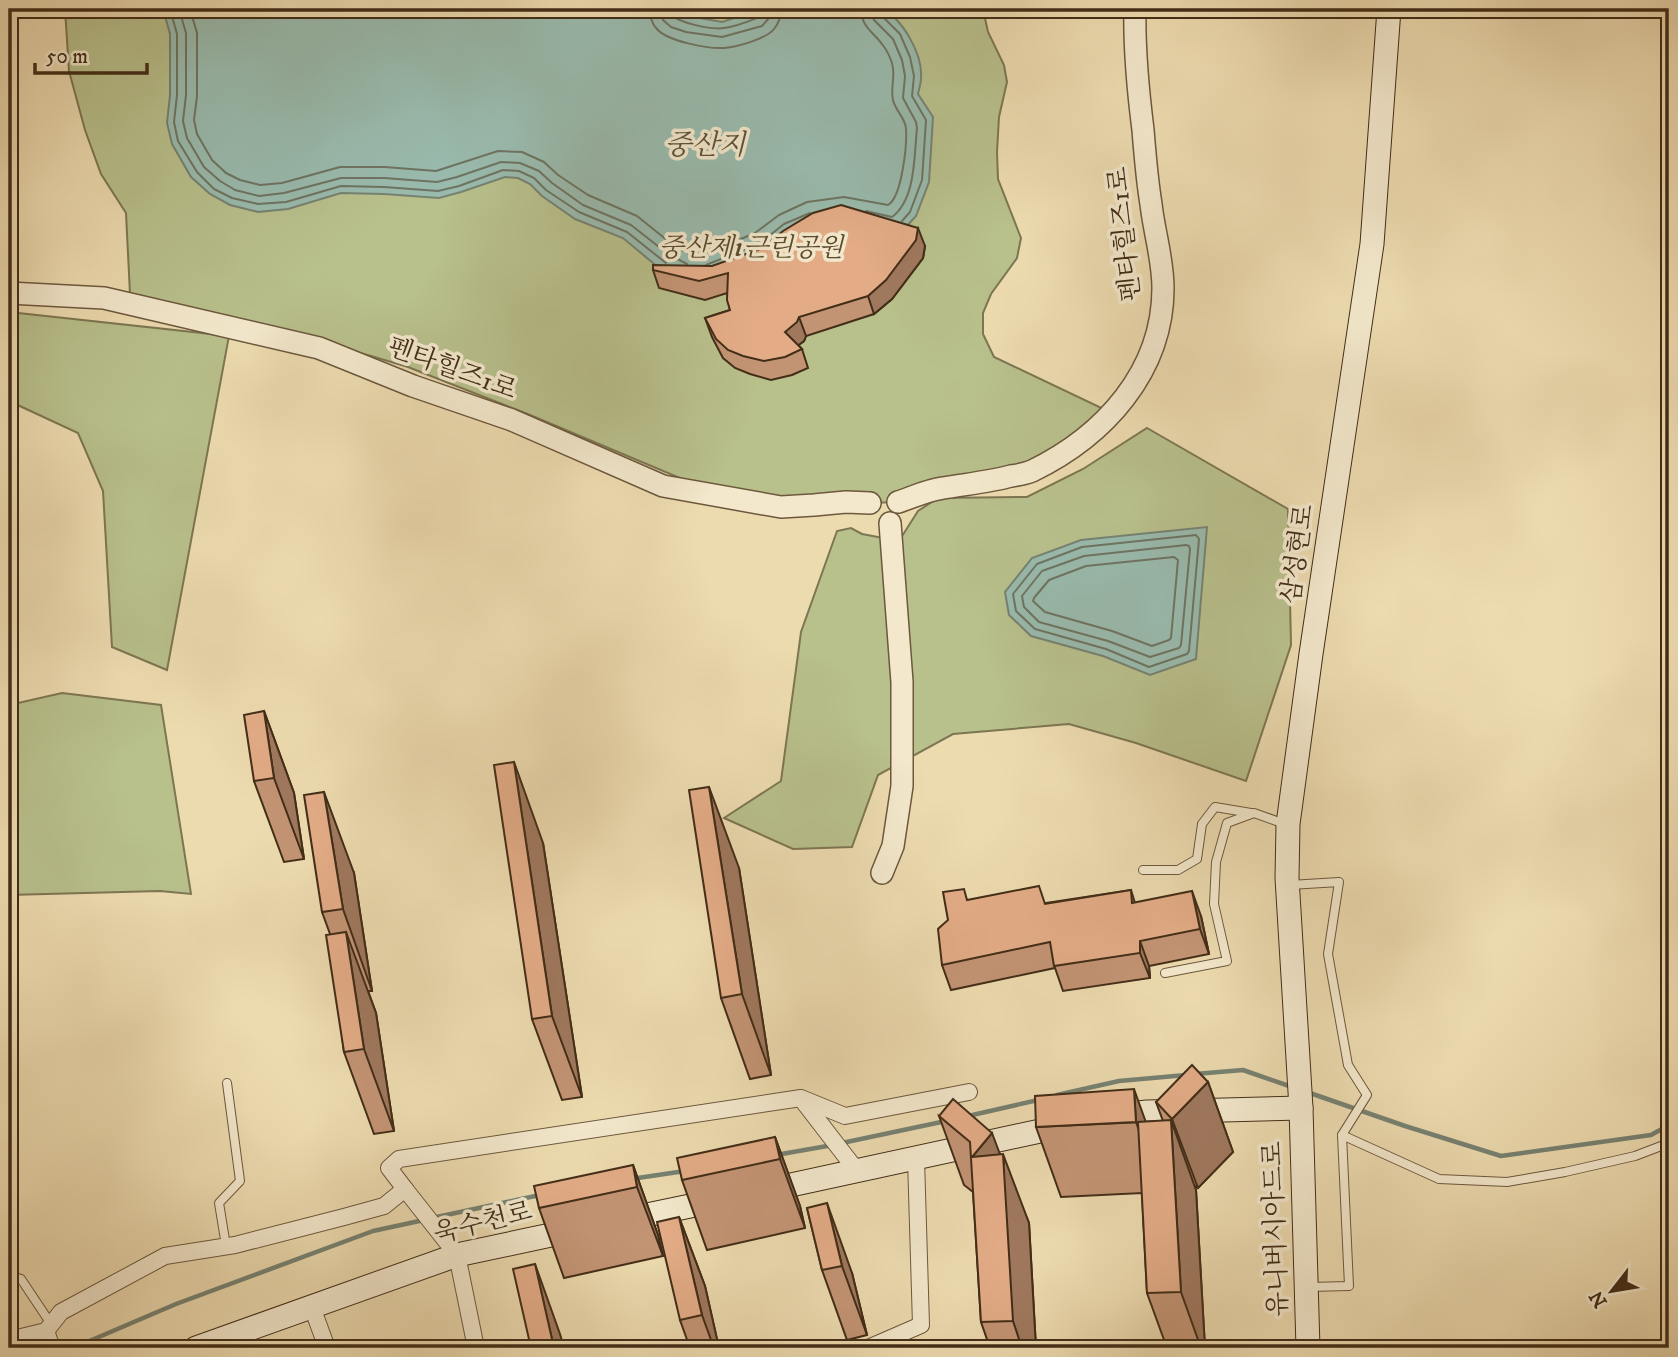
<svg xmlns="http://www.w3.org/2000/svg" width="1678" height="1357" viewBox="0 0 1678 1357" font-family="'IM FELL DW Pica','Noto Serif KR',serif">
<rect width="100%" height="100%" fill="#eddbb0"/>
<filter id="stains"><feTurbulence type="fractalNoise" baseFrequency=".00286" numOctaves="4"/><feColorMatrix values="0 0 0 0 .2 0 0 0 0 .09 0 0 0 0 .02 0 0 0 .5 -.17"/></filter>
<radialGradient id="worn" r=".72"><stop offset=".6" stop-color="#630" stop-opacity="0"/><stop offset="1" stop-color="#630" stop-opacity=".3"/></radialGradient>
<!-- green -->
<g fill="#b8c08c" stroke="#7d7652" stroke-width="2">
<path d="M65,9H983L988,32L1004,65L1007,82L999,117L997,152L998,179L1021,238L1017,258L991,294L983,313V334L994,357L1112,413L1074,448L898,502L870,503L725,497L530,415L408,367L371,356L130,294L126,213L101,174L85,130L69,71Z"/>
<path d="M9,312L229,336L167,670L112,647L103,491L78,433L9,401Z"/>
<path d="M1147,428L1288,509L1291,645L1246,781L1136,743L1069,724L953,734L878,775L852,847L793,849L724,818L781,781L801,632L837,531L851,528L862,534L899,541L918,511L938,498L1027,497L1083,469Z"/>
<path d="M62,693L161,705L191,894L160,891L9,895V705Z"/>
</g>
<!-- water -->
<g fill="#99bbae" stroke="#768272" stroke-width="2">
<path d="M163,9H668L689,16L722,22L762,9H882C903,19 923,55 921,78C921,83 919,89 918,94L933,117L929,182L916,216L898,236L717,278L659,268L623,238L575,219L542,196L530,184L518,178L505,177L461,192L439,198L384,194L341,193L288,209L258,212L230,205L210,194L191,177L172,144L167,123L170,95V34Z"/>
<path d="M1207,527L1196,659L1150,675L1103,656L1031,636L1009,615L1005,592L1032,558L1081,540Z"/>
</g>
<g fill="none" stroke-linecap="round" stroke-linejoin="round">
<!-- shore -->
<g stroke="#6e7462" stroke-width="2">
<path d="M170,9L177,34V95L174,122L178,141L197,172L214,189L232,198L258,204L286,202L341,186L384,187L438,191L459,186L503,170L519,171L534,178L546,190L579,212L627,232L666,263"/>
<path d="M179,9L186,33V95L183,121L187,138L204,167L220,181L235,190L259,196L284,193L341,178H384L437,182L457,177L501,162L520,163L539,171L552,183L583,205L631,225L668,254L687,264"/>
<path d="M190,9L197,33V96L194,120L197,134L212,160L226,173L240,180L260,185L282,183L340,167H385L436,171L498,151L522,152L544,162L558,175L588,195L637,216L673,245L693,255L697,256L708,253L755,233L779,215L807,202L844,197L888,205C902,197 907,145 906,129C906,119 895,110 893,100C890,87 896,77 892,63C890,57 886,49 882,44C873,32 861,26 861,9"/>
<path d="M650,9C650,16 651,23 657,29C667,41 708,49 724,48C737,47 766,39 774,29C779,23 781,16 781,9"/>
<path d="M660,9L663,20L671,27L686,32L722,37L762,26L769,18L770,9"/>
<path d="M669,9L670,14C679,23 711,30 724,28C735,27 747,22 757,18L761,14L762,9"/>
<path d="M880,9L882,16L900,34L910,57L914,76L912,96L926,120L922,180L910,212L902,221"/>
<path d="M866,211L892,217C916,199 914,156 917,128L916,122L903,98L905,76L902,60L893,39L874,20L871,9"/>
<path d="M706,265L760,243L784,224L810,213"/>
<path d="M1196,535L1199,539L1189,651L1187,654L1149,667L1106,649L1035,629L1016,611L1013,594L1037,564L1082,547Z"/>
<path d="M1186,545L1189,546L1190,549L1181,645L1179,648L1150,657L1108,641L1039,622L1024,607L1022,596L1042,571L1084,556Z"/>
<path d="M1174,557L1178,560L1171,638L1169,640L1152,646L1112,631L1045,612L1033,601L1034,598L1049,580L1086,566Z"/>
</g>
<!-- stream -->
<g stroke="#768272" stroke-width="4.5">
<path d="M1195,1074L1243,1070L1292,1087"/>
<path d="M1307,1092L1405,1126L1501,1156L1651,1135L1669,1125"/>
<path d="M1057,1095L1119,1081L1186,1075"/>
<path d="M968,1116L1038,1100"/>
<path d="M842,1143L946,1121"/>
<path d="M776,1155L833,1145"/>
<path d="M631,1179L685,1171"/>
<path d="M432,1218L540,1195"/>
<path d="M73,1348L176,1304L373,1231L424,1220"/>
</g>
<defs>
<g id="service">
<path d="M1143,870H1178L1197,859L1202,824L1215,807L1251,813"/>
<path d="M1290,885L1339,882L1328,954L1348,1065L1367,1095L1342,1135L1349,1286L1309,1287"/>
<path d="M1165,973L1227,961L1214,904L1216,862L1227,823L1254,813L1285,824"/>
<path d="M1342,1135L1439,1179L1507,1182L1565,1172L1635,1156L1669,1143"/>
<path d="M226,1246L219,1203L240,1181L227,1083"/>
<path d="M9,1275L21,1279L51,1324"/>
</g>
<g id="minor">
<path d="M803,1101L857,1171"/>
<path d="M405,1189L457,1255L476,1348"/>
<path d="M312,1307L327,1348"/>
<path d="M46,1331L52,1348"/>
<path d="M9,1340L46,1331L61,1312L165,1256L235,1245L344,1217L384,1206L405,1189L389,1168L399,1159L801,1098L845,1116L969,1092"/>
<path d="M868,1348L921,1325L916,1159"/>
</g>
<g id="tertiary">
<path d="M9,293L104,298L319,348L413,386L512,420L663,486L781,507L814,505L846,502L870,503"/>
<path d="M898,502C913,497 928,490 943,488C966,484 989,482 1011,476C1018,475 1025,474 1032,471C1104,436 1163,372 1163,288C1163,259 1154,232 1151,204C1147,180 1145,155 1143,130C1138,90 1134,49 1135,9"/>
<path d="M882,873L893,846L902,786V682L890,523"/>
</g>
<g id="secondary">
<path d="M1112,1116L1147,1112L1301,1108"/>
<path d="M763,1191L1068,1125"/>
<path d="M623,1220L719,1200"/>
<path d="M196,1348L457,1255L579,1229"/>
<path d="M1308,1348L1301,1108L1287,878L1288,824L1311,654L1372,244L1389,9"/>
</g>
</defs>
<!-- service casing -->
<use href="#service" stroke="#6d583d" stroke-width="10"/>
<!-- minor casing -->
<use href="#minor" stroke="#6d583d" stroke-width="18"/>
<!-- tertiary casing -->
<use href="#tertiary" stroke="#6d583d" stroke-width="24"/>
<!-- secondary casing -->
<use href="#secondary" stroke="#422d17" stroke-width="25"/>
<!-- service -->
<use href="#service" stroke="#f3e8cc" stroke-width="8"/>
<!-- minor -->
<use href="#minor" stroke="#f3e8cc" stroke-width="16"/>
<!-- tertiary -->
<use href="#tertiary" stroke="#f3e8cc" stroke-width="21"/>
<!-- secondary -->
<use href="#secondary" stroke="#f3e8cc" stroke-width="23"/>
</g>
<!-- wall -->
<g fill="#c39474" stroke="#422d17" stroke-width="2">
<path d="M925,246L923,258L892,299L874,314L806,336L804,341L798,345L802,349L808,368L792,375L771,380L750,374L735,368L723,358L712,337L705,318L730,310L727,293L705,300L659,288L653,270L712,266Z"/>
<path d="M264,711L294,793L304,859L284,862L254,781Z"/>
<path d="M543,843L582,1097L562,1100L532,1019Z"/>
<path d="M739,868L771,1075L750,1079L721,998Z"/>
<path d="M354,873L372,991H368L376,1013L394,1131L374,1134L344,1052L330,934L322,912Z"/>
<path d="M1131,890L1135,903L1201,916L1209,954L1149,966L1150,978L1063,991L1055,968L951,990L942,965L948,920L968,900L1046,903Z"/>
<path d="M1208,1082L1233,1152L1198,1188L1194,1185L1196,1190L1205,1348H1167L1147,1293L1142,1193L1061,1197L1036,1127L1163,1121L1156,1102Z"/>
<path d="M939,1116L1000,1154L1029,1223L1036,1348H990L981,1322L973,1192L964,1185Z"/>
<path d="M775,1137L800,1206L805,1228L707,1250L682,1180Z"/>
<path d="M633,1165L658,1235L663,1256L564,1278L539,1208Z"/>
<path d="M807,1208L852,1273L867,1335L847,1340L822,1270Z"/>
<path d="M679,1217L705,1286L719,1348H690L680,1320Z"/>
</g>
<!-- shaded-wall -->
<g fill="#9f785e" stroke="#422d17" stroke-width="2">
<path d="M918,228L925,246L923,258L892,299L874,314L868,296Z"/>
<path d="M799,317L806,336L804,341L792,350L785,332Z"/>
<path d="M264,711L294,793L304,859L274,778Z"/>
<path d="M514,762L543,843L582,1097L552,1016Z"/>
<path d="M709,787L739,868L771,1075L742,994Z"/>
<path d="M324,792L354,873L372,991L343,909Z"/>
<path d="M1192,891L1201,916L1209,954L1200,929Z"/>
<path d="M346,932L376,1013L394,1131L364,1049Z"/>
<path d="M1140,941L1149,966L1150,978L1140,953Z"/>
<path d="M1208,1082L1233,1152L1198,1188L1172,1119Z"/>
<path d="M1134,1089L1159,1159L1161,1192L1136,1122Z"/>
<path d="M1171,1120L1196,1190L1205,1348H1201L1181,1292Z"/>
<path d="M992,1133L1004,1165L1003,1154L1029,1223L1036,1348H1022L1013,1321L972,1157Z"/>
<path d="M775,1137L800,1206L805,1228L780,1159Z"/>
<path d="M633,1165L658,1235L663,1256L637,1187Z"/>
<path d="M827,1203L852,1273L867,1335L842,1266Z"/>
<path d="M679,1217L705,1286L719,1348H714L702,1315Z"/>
<path d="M535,1264L560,1334L564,1348H554Z"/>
</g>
<!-- building -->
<g fill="#e3ac87" stroke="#422d17" stroke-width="2">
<path d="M841,205L918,228L916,240L886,280L868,296L799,317L797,322L785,332L802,349L785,357L764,361L743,356L728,350L716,339L705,318L730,310L727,300L728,273L699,281L653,270V265L712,266L763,248L783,231L813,213Z"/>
<path d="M264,711L274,778L254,781L244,715Z"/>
<path d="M514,762L552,1016L532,1019L494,765Z"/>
<path d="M709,787L742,994L721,998L689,790Z"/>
<path d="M324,792L343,909L322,912L304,795Z"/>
<path d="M1039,886L1045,904L1131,890L1132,903L1192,891L1200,929L1140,941V953L1054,966L1050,942L942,965L938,929L948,920L943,892L964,889L967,900Z"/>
<path d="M346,932L364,1049L344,1052L326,935Z"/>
<path d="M1192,1065L1208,1082L1172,1119L1156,1102Z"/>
<path d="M1134,1089L1136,1122L1036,1127L1035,1096Z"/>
<path d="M953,1099L992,1133L972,1157L1003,1154L1013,1321L981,1322L970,1142L939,1116Z"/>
<path d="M1171,1120L1181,1292L1147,1293L1138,1122Z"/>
<path d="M775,1137L780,1159L682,1180L677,1158Z"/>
<path d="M633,1165L637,1187L539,1208L534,1186Z"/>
<path d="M827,1203L842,1266L822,1270L807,1208Z"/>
<path d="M679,1217L702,1315L680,1320L657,1222Z"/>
<path d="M535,1264L554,1348H531L513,1269Z"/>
</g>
<g text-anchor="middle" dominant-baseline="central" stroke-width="7" stroke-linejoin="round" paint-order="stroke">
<!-- street labels -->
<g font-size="26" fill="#422d17" stroke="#f3e8cc">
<text transform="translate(1125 234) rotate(-96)">펜타힐즈1로</text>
<text transform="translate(452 369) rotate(20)">펜타힐즈1로</text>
<text transform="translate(1298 554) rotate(-82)">삼성현로</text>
<text transform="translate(483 1223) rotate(-14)">욱수천로</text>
<text transform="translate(1276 1229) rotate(-92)">유니버시아드로</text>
</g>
<!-- park labels -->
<g font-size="26" font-style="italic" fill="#5a4a2e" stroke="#f3e8cc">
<text x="751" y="248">중산제1근린공원</text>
</g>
<!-- water labels -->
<g font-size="28" font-style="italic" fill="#58503d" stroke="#f3e8cc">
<text x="705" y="145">중산지</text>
</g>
</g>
<!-- margin -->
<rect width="1678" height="1357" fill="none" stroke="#eddbb0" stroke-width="35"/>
<rect x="10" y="10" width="1657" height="1336" fill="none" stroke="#422d17" stroke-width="3.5"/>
<rect x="18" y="18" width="1643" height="1322" fill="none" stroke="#422d17" stroke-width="2"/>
<!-- north arrow -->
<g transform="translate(1612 1291) rotate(239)" stroke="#f3e8cc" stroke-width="5" paint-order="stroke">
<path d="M0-5L12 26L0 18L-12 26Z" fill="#422d17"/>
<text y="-10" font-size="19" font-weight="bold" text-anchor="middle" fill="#422d17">N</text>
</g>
<!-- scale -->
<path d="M35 63v10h112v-10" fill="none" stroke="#422d17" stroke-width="3.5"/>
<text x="46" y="63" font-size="21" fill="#422d17" stroke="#f3e8cc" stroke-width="5" paint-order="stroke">50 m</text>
<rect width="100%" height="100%" filter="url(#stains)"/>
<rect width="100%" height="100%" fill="url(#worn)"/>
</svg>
